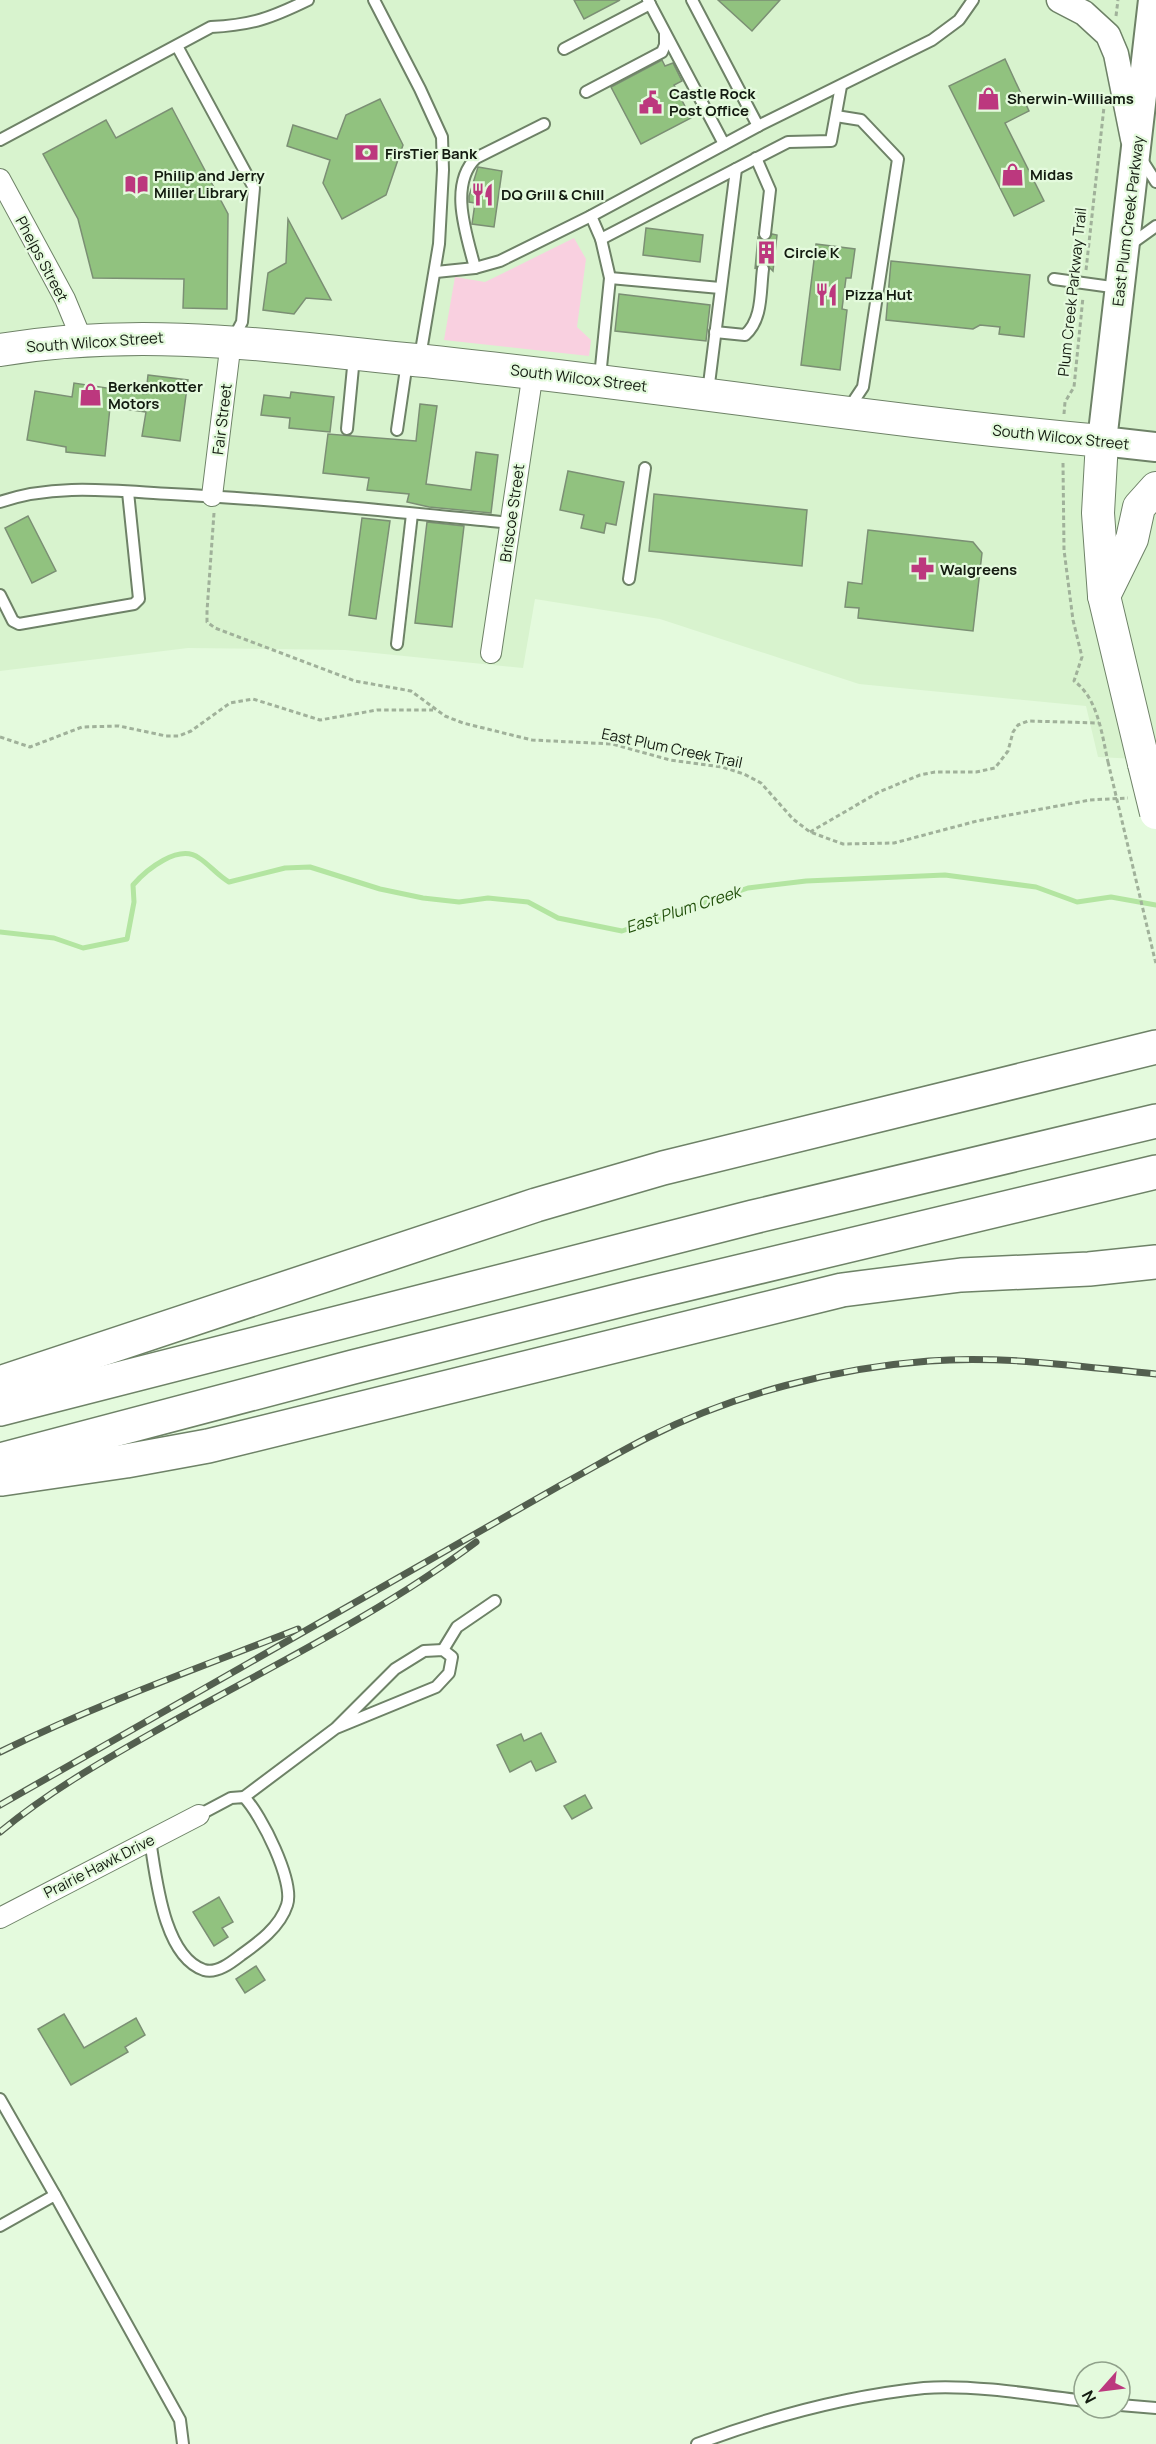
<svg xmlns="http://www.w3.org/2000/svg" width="1156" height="2444" viewBox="0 0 1156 2444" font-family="Manrope,sans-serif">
<rect width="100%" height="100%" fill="#e4fadd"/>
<!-- built -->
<path fill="#d8f3ce" d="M0,0H1156V760L1098,757L1086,706L859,684L660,619L535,599L523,668L345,650L188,648L0,671Z"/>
<!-- green -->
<path fill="#f9d0e0" d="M574,238L586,259L577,327L591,340L589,356L444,340L455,277L485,282Z"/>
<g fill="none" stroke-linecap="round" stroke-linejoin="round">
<!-- stream -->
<path stroke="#b3e5a1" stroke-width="5" d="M0,932L54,938L83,948L127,939L134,902L133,885C146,870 179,843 199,858C210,865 217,875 229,882L285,868L310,867L380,889L423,898L459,902L488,898L528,902L558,918L622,931L748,888L806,881L945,875L1036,887L1077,902L1111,897L1156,905"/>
</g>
<!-- building -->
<g fill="#91c27f" stroke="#7b8f74" stroke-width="1.5">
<path d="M574,0H620L584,19Z"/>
<path d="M718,0H780L752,31Z"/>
<path d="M1005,59L1029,111L1005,123L1044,201L1014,216L949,86Z"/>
<path d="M662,60L665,66L673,63L682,81L674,85L691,118L641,144L611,87Z"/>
<path d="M380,99L403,145L386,195L342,219L323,183L330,160L287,146L293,125L337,139L346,115Z"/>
<path d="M172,108L228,214L227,309L183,308L184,279L93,278L78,219L43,154L106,120L116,138Z"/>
<path d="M478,167L502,171L494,227L472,224L475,203L469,202V196Z"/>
<path d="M288,219L331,300L306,298L294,314L263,310L268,273L286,263Z"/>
<path d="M646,228L703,235L700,262L643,255Z"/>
<path d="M772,234L777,235L773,271L764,262H759L755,269L758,237L767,241Z"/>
<path d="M816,244L855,249L851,278H846L842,309L847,310L840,370L801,365Z"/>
<path d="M891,261L1030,275L1024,337L999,334L1000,327L980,325L973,329L886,320Z"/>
<path d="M619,294L710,305L706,341L615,331Z"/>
<path d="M148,375L188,380L180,441L142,436L146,412L110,407L105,456L66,452V447L27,440L35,391L72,397L74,383L146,394Z"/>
<path d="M291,392L334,397L330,432L289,428L290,418L261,415L264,395L290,398Z"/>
<path d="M420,404L437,406L426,484L471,490L476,452L498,455L491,513L429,507L407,502L409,494L367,490L369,478L323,473L328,434L416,441Z"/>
<path d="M568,471L624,482L616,525L606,523L604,533L581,528L584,515L560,510Z"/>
<path d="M654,494L807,510L802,566L649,551Z"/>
<path d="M28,516L56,571L32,583L5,528Z"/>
<path d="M362,518L390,521L376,619L349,615Z"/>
<path d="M427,522L464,526L452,627L415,623Z"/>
<path d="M868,530L973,542L982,553L973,631L858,618L859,608L845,607L848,582L862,584Z"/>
<path d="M541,1733L556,1762L536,1771L531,1761L510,1772L497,1745L521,1734L524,1741Z"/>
<path d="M585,1795L592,1808L572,1819L564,1806Z"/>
<path d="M219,1897L233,1922L222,1928L228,1937L214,1946L193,1912Z"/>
<path d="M256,1966L265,1980L245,1993L236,1979Z"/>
<path d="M64,2014L84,2048L136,2018L145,2035L125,2047L128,2052L71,2085L38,2029Z"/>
</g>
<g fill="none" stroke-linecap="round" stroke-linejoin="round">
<defs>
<g id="service">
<path d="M374,0L420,89L442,137L443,170L439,244L420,357"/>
<path d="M692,0L758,126"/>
<path d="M650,4L724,144"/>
<path d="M177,46L254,188L242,322L233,339"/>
<path d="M564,49L650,4L648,0"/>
<path d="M586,92L662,52L665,45V34"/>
<path d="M836,116L861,120L898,159L863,387L849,408"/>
<path d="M0,140L211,27C252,25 271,18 308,0"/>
<path d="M1140,157L1156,182"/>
<path d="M756,158L770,190L765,234"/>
<path d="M591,216L601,239L610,278L600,377"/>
<path d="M601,239L788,142L831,141L841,86"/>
<path d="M1131,244L1156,226"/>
<path d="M475,268C467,236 448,185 476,158L544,124"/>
<path d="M436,272L475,268L500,261L591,216L758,126L932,40L959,20L973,0"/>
<path d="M610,278L720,288"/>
<path d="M1054,279L1119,288"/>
<path d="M715,332L745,335C763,319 760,292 763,269"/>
<path d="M708,392L736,169"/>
<path d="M347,429L354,357"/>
<path d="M397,430L407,362"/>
<path d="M0,502C54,483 115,491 171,494C285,500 398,512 511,523"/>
<path d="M629,579L645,468"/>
<path d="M0,595L13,621L19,624L134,604L139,599L128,492"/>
<path d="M397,644L412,514"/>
<path d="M443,1650L457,1627L495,1601"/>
<path d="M244,1797L336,1728L395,1669L424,1651L443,1650L452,1657L449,1673L436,1687L336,1728"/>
<path d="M150,1840C156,1876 163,1956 204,1970C217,1974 232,1962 241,1955C258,1943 280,1927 287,1905C295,1882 261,1814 244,1797L231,1798L199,1815"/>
<path d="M0,2099L55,2195"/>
<path d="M0,2226L55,2195L180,2420L183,2444"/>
<path d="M1120,2405L1156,2408"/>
<path d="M697,2444C769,2417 847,2396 924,2388C969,2384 1038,2395 1084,2401"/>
</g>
<g id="minor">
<path d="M0,179L65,299L82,340"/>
<path d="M212,496L231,341"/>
<path d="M491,653L533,372"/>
<path d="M0,1918L199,1815"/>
</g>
<path id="tertiary" d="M1059,0L1084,13L1108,35L1116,54L1133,139"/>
<path id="secondary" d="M1153,0L1102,441L1156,447"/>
<g id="primary">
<path d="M0,350C139,327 267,345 405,359C638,382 869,420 1102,441L1098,513L1104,596L1144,764"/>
<path d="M1104,596L1132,539L1139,507L1156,488"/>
</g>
<g id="motorway">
<path d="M0,1383L536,1205L663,1168L1156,1047"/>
<path d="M0,1409L753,1217L1156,1121"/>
<path d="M0,1460L353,1367L637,1296L1156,1172"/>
<path d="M2,1479L126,1461L208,1446L842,1290L961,1275L1089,1269L1156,1262"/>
</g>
</defs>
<!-- service casing -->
<use href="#service" stroke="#6e8267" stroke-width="14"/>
<!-- minor casing -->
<use href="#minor" stroke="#6e8267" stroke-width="22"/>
<!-- tertiary casing -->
<use href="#tertiary" stroke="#6e8267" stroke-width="27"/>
<!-- secondary casing -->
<use href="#secondary" stroke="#6e8267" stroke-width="32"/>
<!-- primary casing -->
<use href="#primary" stroke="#6e8267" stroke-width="34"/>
<!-- motorway casing -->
<use href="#motorway" stroke="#6e8267" stroke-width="36"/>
<!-- path -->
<g stroke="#a0b19a" stroke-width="3" stroke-dasharray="4.5 3" stroke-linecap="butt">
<path d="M1116,16L1118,0"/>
<path d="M1086,270L1104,107"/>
<path d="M1064,414L1065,402L1074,387L1083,297"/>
<path d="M1063,463L1064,550L1073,620L1082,657L1074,681C1098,698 1102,735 1108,762"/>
<path d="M214,513L207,611V622L215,628L355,681L411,691L445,716L463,723L532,740L612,744L670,760L722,767L744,774L761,783L793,819L810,832L843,844L894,843L977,821L1090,800L1128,798"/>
<path d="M0,737L30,747L82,727L119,726L166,736H179L191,731L230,703L253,699L320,720L377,710H433"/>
<path d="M810,832L879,792L920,775L935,772H976L995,768L1008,751L1013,732L1018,725L1028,721L1099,723"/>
<path d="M1155,960L1156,963"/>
</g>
<!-- service -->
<use href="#service" stroke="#fff" stroke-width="10"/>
<!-- minor -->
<use href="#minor" stroke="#fff" stroke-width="20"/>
<!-- tertiary -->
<use href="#tertiary" stroke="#fff" stroke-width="24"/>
<!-- secondary -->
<use href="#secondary" stroke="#fff" stroke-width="28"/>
<!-- primary -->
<use href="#primary" stroke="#fff" stroke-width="32"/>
<!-- motorway -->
<use href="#motorway" stroke="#fff" stroke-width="33"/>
<defs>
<g id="rail">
<path d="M0,1752C97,1704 198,1668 298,1629"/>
<path d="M0,1805L561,1485C591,1469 619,1452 649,1437C734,1394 835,1368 929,1361C1004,1355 1081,1367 1156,1374"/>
<path d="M0,1832C47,1793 99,1763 152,1733C261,1671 376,1617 476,1542"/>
</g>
</defs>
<!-- rail casing -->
<use href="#rail" stroke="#535f4f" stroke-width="7"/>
<!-- rail -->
<use href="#rail" stroke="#e4fadd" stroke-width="4.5" stroke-dasharray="14" stroke-linecap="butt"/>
<defs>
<path id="primary-bridge" d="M1144,764L1156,813"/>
</defs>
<!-- primary-bridge casing -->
<use href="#primary-bridge" stroke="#6e8267" stroke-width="34" stroke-linecap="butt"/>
<!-- path-bridge -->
<path stroke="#a0b19a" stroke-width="3" stroke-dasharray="4.5 3" stroke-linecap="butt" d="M1108,762L1155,960"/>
<!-- primary-bridge -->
<use href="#primary-bridge" stroke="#fff" stroke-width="32"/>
</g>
<!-- icons -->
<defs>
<symbol id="shop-bare" viewBox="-9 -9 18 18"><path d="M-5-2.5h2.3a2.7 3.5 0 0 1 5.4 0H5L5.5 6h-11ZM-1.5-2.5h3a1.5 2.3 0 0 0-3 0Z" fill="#bc387e" stroke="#e4fadd" stroke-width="2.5" paint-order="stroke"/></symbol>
<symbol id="civic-bare" viewBox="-9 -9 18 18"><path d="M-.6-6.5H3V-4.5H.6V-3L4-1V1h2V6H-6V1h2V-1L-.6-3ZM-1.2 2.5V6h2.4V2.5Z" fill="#bc387e" stroke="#e4fadd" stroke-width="2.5" paint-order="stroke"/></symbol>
<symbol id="bank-bare" viewBox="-9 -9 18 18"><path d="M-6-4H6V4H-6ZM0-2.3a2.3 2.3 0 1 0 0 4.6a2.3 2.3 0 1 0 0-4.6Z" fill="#bc387e" stroke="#e4fadd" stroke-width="2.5" paint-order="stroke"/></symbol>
<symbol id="library-bare" viewBox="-9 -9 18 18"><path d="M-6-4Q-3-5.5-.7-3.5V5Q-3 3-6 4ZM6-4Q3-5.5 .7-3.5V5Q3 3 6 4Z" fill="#bc387e" stroke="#e4fadd" stroke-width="2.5" paint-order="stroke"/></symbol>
<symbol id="restaurant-bare" viewBox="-9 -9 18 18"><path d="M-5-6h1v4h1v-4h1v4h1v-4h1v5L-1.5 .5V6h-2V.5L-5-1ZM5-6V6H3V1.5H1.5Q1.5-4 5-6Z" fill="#bc387e" stroke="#e4fadd" stroke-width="2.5" paint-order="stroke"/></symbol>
<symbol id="building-bare" viewBox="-9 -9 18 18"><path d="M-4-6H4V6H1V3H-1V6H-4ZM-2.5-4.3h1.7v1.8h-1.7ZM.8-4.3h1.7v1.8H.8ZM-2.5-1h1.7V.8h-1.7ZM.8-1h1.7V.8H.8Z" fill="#bc387e" stroke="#e4fadd" stroke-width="2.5" paint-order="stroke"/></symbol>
<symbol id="pharmacy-bare" viewBox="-9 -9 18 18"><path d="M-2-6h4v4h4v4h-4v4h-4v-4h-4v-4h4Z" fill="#bc387e" stroke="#e4fadd" stroke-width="2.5" paint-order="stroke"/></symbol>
</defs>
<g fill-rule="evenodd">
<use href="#shop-bare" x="972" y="82" width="33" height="33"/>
<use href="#civic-bare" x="634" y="86" width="33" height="33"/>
<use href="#bank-bare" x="350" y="136" width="33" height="33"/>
<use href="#shop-bare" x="996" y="158" width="33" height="33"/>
<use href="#library-bare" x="120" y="168" width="33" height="33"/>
<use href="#restaurant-bare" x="466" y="178" width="33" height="33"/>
<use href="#building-bare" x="750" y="236" width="33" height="33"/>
<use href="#restaurant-bare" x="810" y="278" width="33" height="33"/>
<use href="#shop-bare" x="74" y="378" width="33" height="33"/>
<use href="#pharmacy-bare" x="906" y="552" width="33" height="33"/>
</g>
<g text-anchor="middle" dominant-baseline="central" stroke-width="4.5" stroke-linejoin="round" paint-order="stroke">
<!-- poi labels -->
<g font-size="15" font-weight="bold" fill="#131b10" stroke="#e4fadd" text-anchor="start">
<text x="669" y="93">Castle Rock<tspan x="669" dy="17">Post Office</tspan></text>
<text x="1007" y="98">Sherwin-Williams</text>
<text x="385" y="153">FirsTier Bank</text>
<text x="1030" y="174">Midas</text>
<text x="154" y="175">Philip and Jerry<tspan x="154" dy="17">Miller Library</tspan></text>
<text x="501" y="194">DQ Grill &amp; Chill</text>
<text x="784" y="252">Circle K</text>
<text x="845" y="294">Pizza Hut</text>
<text x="108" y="386">Berkenkotter<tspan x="108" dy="17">Motors</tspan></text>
<text x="940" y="569">Walgreens</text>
</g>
<!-- street labels -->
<g font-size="15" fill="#131b10" stroke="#e4fadd">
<text transform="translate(1128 221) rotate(-83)">East Plum Creek Parkway</text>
<text transform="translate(42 259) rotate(62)">Phelps Street</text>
<text transform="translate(1072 292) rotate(-84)">Plum Creek Parkway Trail</text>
<text transform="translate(95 342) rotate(-4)">South Wilcox Street</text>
<text transform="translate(579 378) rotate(7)">South Wilcox Street</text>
<text transform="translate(222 419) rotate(-83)">Fair Street</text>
<text transform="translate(1061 437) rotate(6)">South Wilcox Street</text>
<text transform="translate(512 513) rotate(-82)">Briscoe Street</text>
<text transform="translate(672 748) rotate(12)">East Plum Creek Trail</text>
<text transform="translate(99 1866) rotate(-27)">Prairie Hawk Drive</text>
</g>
<!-- water labels -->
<g font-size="16" font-style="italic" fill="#22500b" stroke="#e4fadd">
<text transform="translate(683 909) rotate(-18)">East Plum Creek</text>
</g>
</g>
<!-- north arrow -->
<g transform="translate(1102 2390) rotate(242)"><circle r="28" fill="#e4fadd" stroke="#90a18b" stroke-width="1.5"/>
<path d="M0-4.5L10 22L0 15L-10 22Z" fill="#bc387e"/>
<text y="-9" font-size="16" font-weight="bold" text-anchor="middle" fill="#131b10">N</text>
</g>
</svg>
